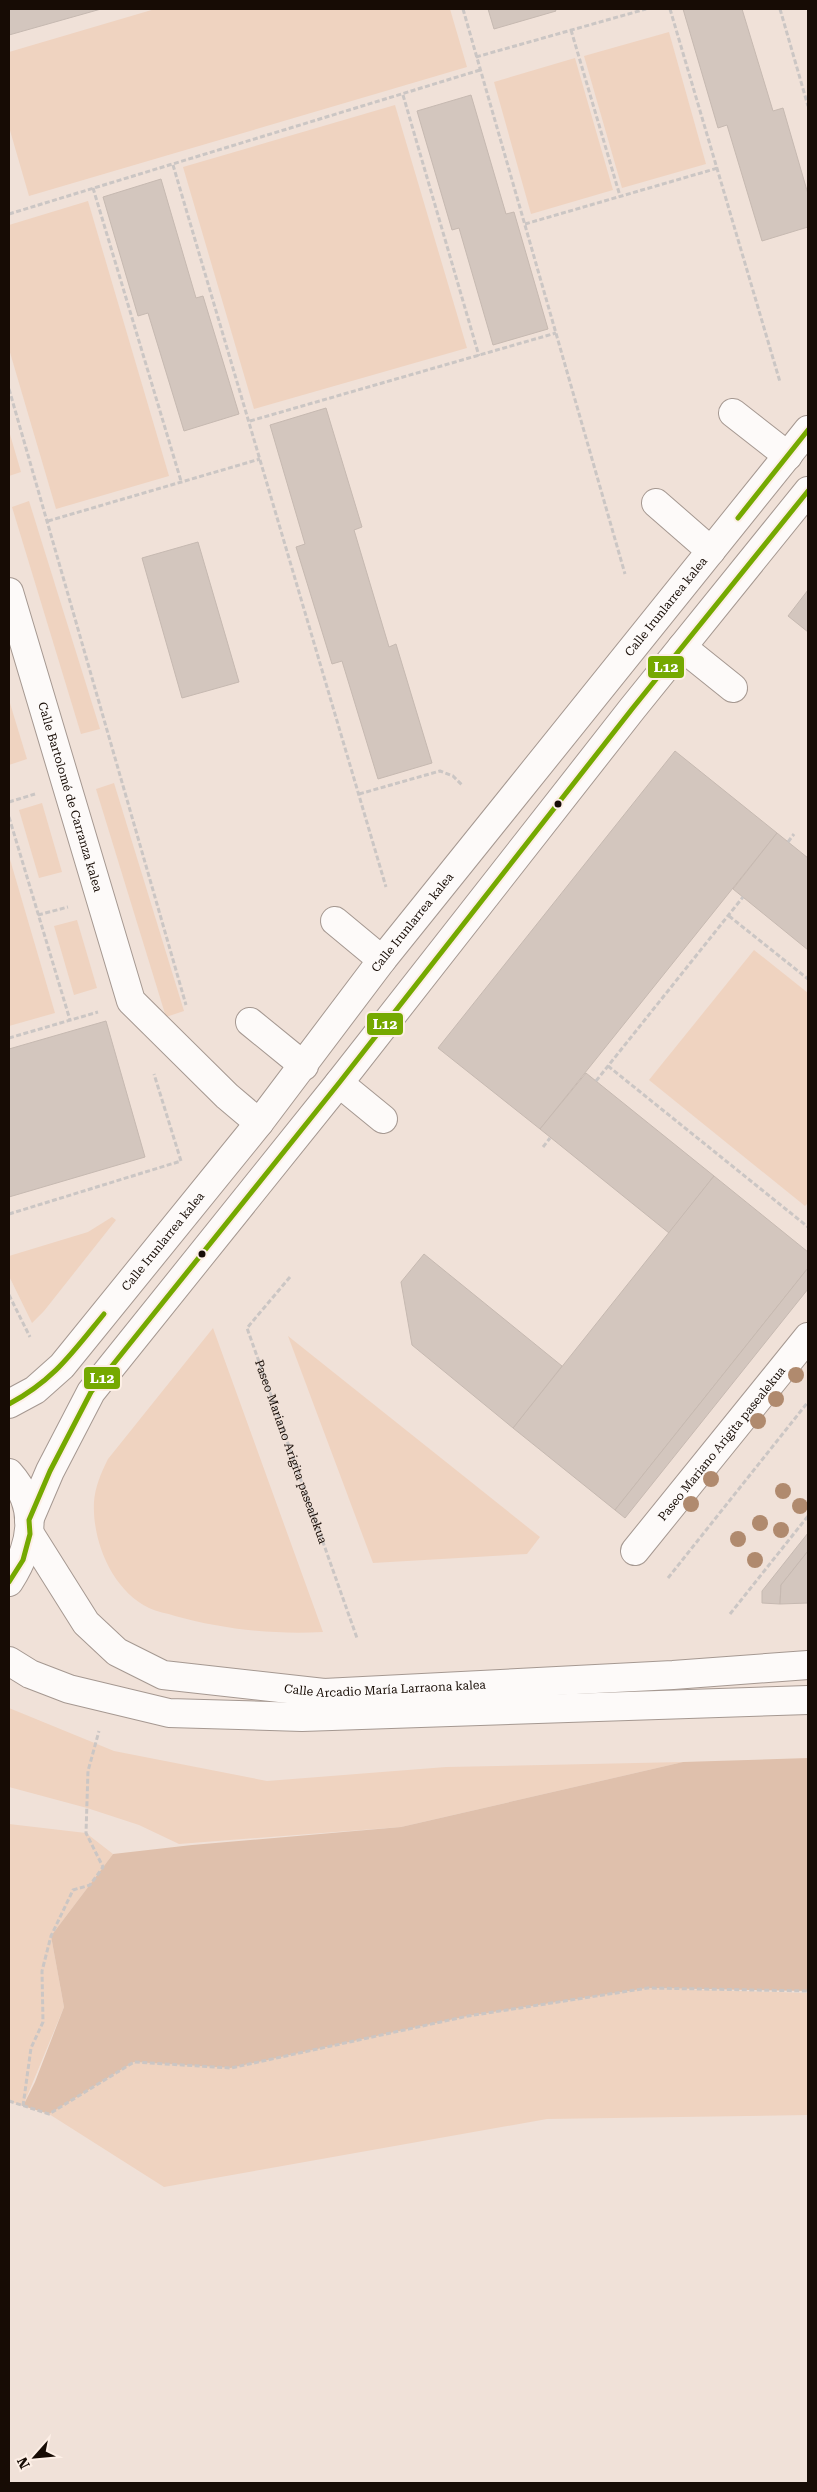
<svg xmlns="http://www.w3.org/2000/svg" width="817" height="2492" viewBox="0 0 817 2492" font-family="'Roboto Serif',serif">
<rect width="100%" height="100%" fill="#f0e1d8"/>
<!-- green -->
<g fill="#efd3c0">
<path d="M155,9H450L467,67L29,196L9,127V52Z"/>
<path d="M669,32L706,164L622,188L584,56Z"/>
<path d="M575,58L613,190L531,214L494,82Z"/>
<path d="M395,105L467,348L254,409L183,167Z"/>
<path d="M88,201L169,476L56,509L9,349V225Z"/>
<path d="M9,431L21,472L9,476Z"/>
<path d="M29,501L100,729L81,734L12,507Z"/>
<path d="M9,700L27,759L9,765Z"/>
<path d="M114,783L184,1011L166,1017L96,789Z"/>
<path d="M42,803L62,872L39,878L19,810Z"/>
<path d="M9,856L55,1013L9,1026Z"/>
<path d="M77,920L97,988L74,995L54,926Z"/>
<path d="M754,950L808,993V1203L805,1206L649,1080Z"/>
<path d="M112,1217L116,1220L44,1311L32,1323L9,1276V1256L88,1232Z"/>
<path d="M213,1328L323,1632C274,1635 222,1629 175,1616C167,1613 157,1612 149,1608C112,1590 92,1541 94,1502C95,1487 101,1473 108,1459Z"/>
<path d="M288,1336L540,1537L527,1554L373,1563Z"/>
<path d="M9,1708L114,1751L267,1781L446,1767L683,1762L401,1827L179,1844L139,1825L87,1808L9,1787Z"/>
<path d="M9,1824L86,1833L113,1854L51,1936L64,2007L23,2106L9,2101Z"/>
<path d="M648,1988L808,1993V2115L547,2119L164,2187L49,2114L134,2062L231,2068L468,2016Z"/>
</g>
<!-- forest -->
<path fill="#dfc0ac" d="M808,1758V1991L648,1988L468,2016L231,2068L134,2062L49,2114L23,2106L35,2082L64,2007L51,1936L113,1854L192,1845L401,1827L683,1762Z"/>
<!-- building -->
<g fill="#d3c6be" stroke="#c6b9b1">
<path d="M9,9H101L9,35Z"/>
<path d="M488,9H555L556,11L494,29Z"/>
<path d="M683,9H742L773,111L783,108L808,194V227L762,241L727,125L718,128Z"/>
<path d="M471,95L506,214L514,212L548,329L493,345L459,228L452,230L417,111Z"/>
<path d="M161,179L196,298L203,296L239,414L184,431L148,313L138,316L103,197Z"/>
<path d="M326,408L362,527L354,530L389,647L396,644L432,763L378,779L342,661L332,664L296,547L305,544L270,425Z"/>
<path d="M198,542L239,682L182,698L142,558Z"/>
<path d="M808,590V632L788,616Z"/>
<path d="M675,751L777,833L540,1129L438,1048Z"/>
<path d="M777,833L808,858V950L733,889Z"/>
<path d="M106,1021L145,1157L9,1197V1049Z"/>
<path d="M586,1073L714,1176L669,1233L540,1129Z"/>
<path d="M714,1176L808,1252V1268L615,1510L513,1428Z"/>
<path d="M424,1254L562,1366L513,1428L412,1345L401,1282Z"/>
<path d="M808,1268V1289L625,1518L615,1510Z"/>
<path d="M808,1533V1551L781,1585L780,1604L762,1603V1591Z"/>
<path d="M808,1551V1603L780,1604L781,1585Z"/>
</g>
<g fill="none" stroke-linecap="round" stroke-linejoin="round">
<defs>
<g id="minor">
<path d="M733,413L788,456"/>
<path d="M656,503L711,551"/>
<path id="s2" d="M9,592L131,1001L227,1096L259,1123"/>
<path d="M682,647L733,688"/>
<path d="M335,921L382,960"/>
<path d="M250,1022L304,1066"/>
<path d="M339,1083L383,1119"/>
<path id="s3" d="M9,1404L35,1390L62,1366L259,1123L382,960L808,430"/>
<path d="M9,1473C40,1508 32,1546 9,1582"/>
<path d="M29,1520L50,1471L91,1392L339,1083L632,709L808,491"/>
<path id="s4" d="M30,1534L86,1623L117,1652L163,1675L324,1693L673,1675L808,1665"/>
<path id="s5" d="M635,1551L808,1337"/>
<path d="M9,1661L30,1674L69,1689L169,1713L302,1717L808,1700"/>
</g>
</defs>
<!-- minor casing -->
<use href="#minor" stroke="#a59891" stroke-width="30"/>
<!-- path -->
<g stroke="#cbc6c4" stroke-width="3" stroke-dasharray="5 2.5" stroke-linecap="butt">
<path d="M463,9L625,574"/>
<path d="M670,9L780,382"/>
<path d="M780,9L808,106"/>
<path d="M571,30L620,196"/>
<path d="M476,57L646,9"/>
<path d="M403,95L479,356"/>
<path d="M173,165L386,887"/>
<path d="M93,188L181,481"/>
<path d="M9,214L480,70"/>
<path d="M525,224L718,168"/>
<path d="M9,389L186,1005"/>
<path d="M250,421L556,333"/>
<path d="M48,521L260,459"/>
<path d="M359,794L440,771L453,776L463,786"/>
<path d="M9,802L35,794"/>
<path d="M9,817L70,1020"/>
<path d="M788,842L794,834"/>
<path d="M38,915L68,907"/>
<path d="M729,916L808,979"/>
<path d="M9,1038L98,1012"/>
<path d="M608,1066L808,1227"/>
<path d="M596,1081L743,897"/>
<path d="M543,1147L550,1138"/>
<path d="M9,1214L181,1161L154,1074"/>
<path id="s1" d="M290,1277L247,1328L357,1638"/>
<path d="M9,1295L30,1337"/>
<path d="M668,1578L808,1402"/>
<path d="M730,1614L808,1516"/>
<path d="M9,2101L49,2114L134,2062L231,2068L468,2016L648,1988L808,1991"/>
<path d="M23,2106L31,2048L43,2022L42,1971L51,1936L73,1890L90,1885L103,1867L86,1833L88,1771L99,1731"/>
</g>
<!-- minor -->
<use href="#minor" stroke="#fdfaf9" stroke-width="28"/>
<defs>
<g id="bus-1">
<path d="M738,518L808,430"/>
<path d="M9,1404C54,1380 72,1353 104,1314"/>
<path d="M9,1582L23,1560L30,1534L29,1520L50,1471L91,1392L339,1083L632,709L808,491"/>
</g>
</defs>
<!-- bus-1 casing -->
<use href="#bus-1" stroke="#fdefe6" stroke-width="9"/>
<!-- bus-1 -->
<use href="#bus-1" stroke="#75a900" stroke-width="5"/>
</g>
<!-- trees -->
<g fill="#b08a6e">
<circle cx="796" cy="1375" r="8"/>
<circle cx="776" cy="1399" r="8"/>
<circle cx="758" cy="1421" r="8"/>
<circle cx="711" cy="1479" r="8"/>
<circle cx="783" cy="1491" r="8"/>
<circle cx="691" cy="1504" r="8"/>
<circle cx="800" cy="1506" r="8"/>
<circle cx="760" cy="1523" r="8"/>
<circle cx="781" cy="1530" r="8"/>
<circle cx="738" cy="1539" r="8"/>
<circle cx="755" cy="1560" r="8"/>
</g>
<!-- markers -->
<g fill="#170c05" stroke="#fdefe6" stroke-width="2">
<circle cx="558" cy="804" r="4.5"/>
<circle cx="202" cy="1254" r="4.5"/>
</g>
<g text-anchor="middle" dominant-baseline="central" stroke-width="4.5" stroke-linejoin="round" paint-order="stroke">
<!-- street labels -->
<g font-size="12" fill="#170c05" stroke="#fdefe6">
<text stroke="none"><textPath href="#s3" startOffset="1036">Calle Irunlarrea kalea</textPath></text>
<text stroke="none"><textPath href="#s2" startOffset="214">Calle Bartolomé de Carranza kalea</textPath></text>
<text stroke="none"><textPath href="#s3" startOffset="631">Calle Irunlarrea kalea</textPath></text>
<text stroke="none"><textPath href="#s3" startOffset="226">Calle Irunlarrea kalea</textPath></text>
<text stroke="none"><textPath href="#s5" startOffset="138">Paseo Mariano Arigita pasealekua</textPath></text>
<text stroke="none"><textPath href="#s1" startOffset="198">Paseo Mariano Arigita pasealekua</textPath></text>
<text stroke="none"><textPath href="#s4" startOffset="422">Calle Arcadio María Larraona kalea</textPath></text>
</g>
</g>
<g stroke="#fdefe6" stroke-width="2">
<rect x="647" y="655" width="38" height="24" rx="5" fill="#75a900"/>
<rect x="366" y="1012" width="38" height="24" rx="5" fill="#75a900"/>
<rect x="83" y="1366" width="38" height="24" rx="5" fill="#75a900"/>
</g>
<g font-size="14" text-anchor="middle" font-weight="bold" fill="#fff">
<text x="666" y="672">L12</text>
<text x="385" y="1029">L12</text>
<text x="102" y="1383">L12</text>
</g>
<!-- border -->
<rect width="817" height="2492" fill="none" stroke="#170c05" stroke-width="20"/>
<!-- north arrow -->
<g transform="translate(35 2457) rotate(243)" stroke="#fdefe6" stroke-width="4" paint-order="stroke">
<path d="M0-4L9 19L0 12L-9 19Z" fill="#170c05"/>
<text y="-8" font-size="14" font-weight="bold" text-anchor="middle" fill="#170c05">N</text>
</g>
</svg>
